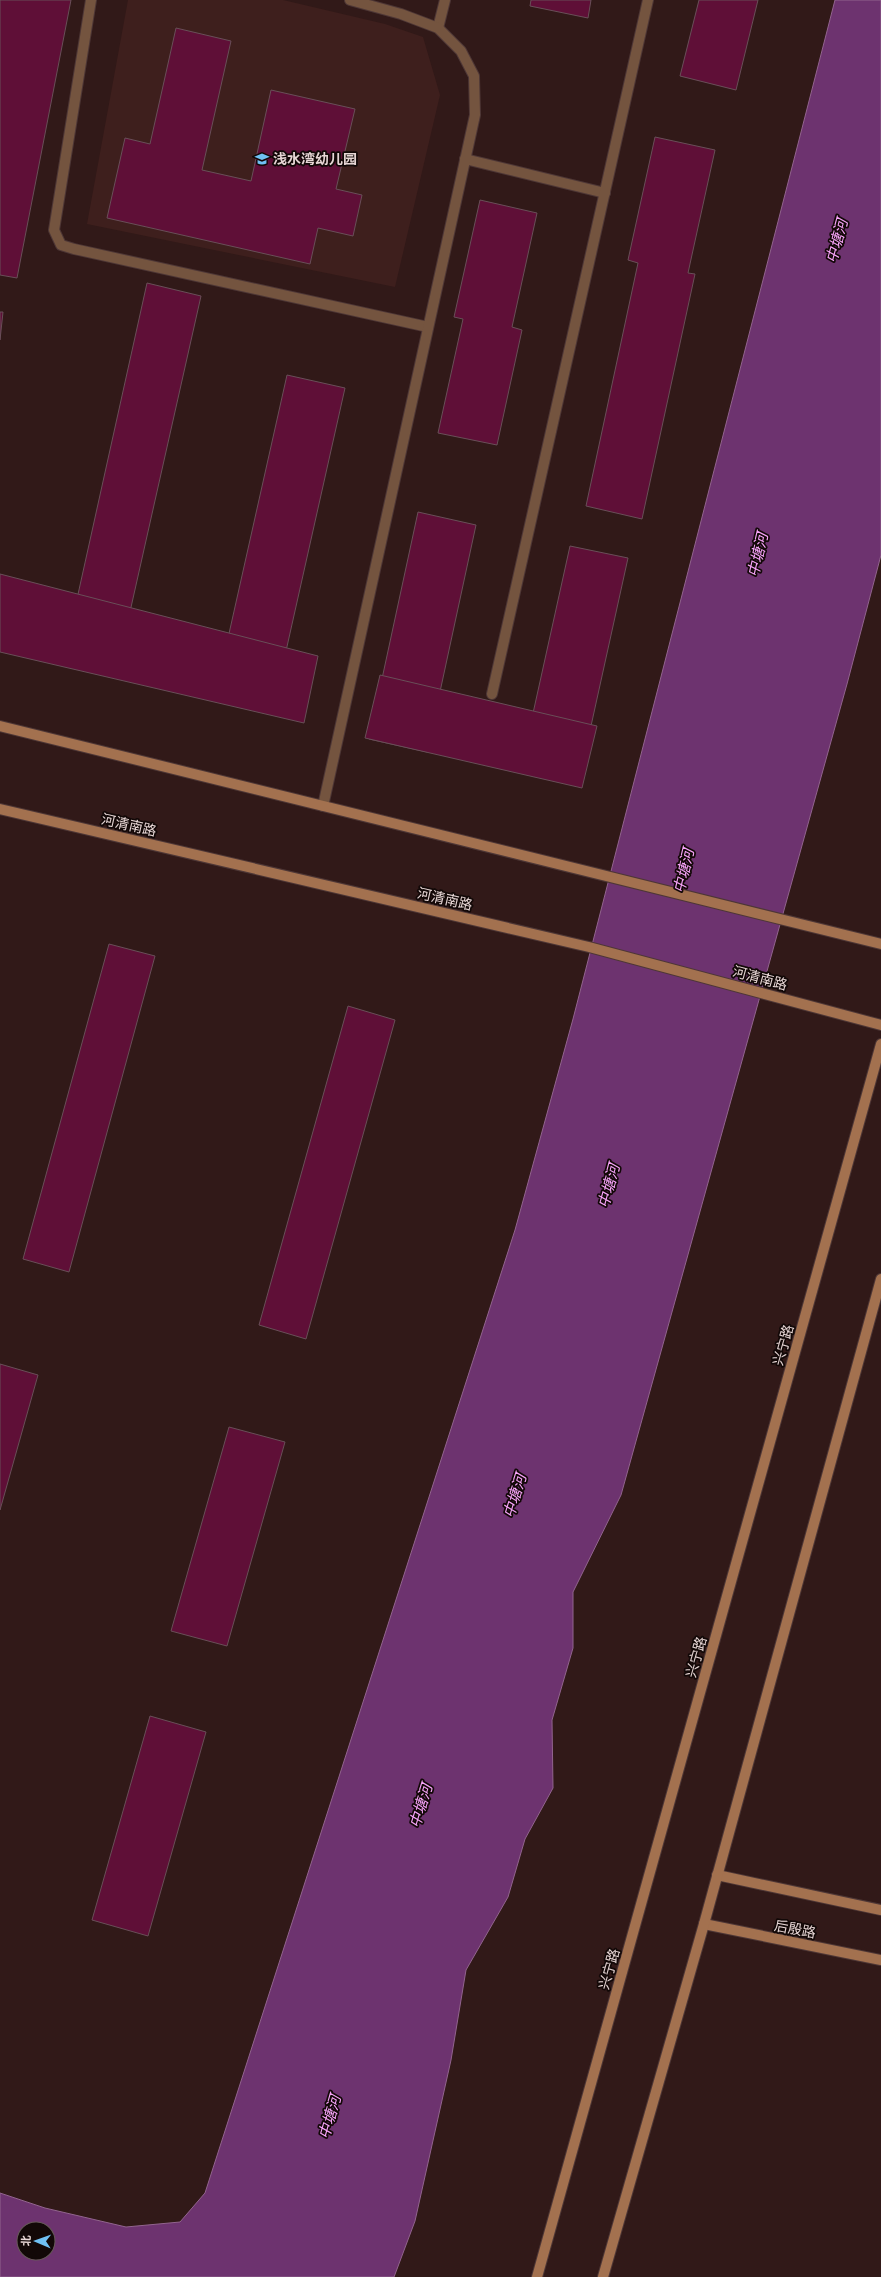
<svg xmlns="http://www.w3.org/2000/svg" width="881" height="2277" viewBox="0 0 881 2277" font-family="'Roboto Serif','Noto Sans SC',serif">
<rect width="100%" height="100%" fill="#311918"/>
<!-- built -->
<path fill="#3e1f1d" d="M128,0H283L385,24L423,37L440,95L395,287L87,224Z"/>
<!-- water -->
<path fill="#6d336f" stroke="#92648e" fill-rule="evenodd" d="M835,0H881V555L847,684L621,1495L573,1592V1648L552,1720L553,1788L525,1839L508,1897L466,1970L451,2060L415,2221L394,2277H0V2193L45,2208L126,2227L180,2222L205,2193L515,1230L573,1019ZM24,2229H48V2253H24Z"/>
<!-- building -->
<g fill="#5f0f37" stroke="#694f58">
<path d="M0,0H71L17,278L0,275Z"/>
<path d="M531,0H591L588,18L530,6Z"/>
<path d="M699,0H758L736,90L680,76Z"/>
<path d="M176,28L231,41L202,170L251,181L271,90L355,109L336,189L362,195L353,236L318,228L310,264L107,218L125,138L150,144Z"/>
<path d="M655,137L715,150L688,273L695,274L642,519L586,506L638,263L628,260Z"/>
<path d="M480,200L537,213L512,327L522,330L497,445L438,433L463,319L454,317Z"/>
<path d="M147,283L201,296L116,674L63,662Z"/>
<path d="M0,312H3L0,340Z"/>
<path d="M287,375L345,388L273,709L215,696Z"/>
<path d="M418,512L476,525L427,752L369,739Z"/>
<path d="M570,546L628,558L578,785L520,772Z"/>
<path d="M0,574L318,656L304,723L0,652Z"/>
<path d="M380,675L597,726L582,788L365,738Z"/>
<path d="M109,944L155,956L69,1272L23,1259Z"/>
<path d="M348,1006L395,1020L306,1339L259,1325Z"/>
<path d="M0,1364L38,1375L0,1510Z"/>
<path d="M229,1427L285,1442L227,1646L171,1631Z"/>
<path d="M150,1716L206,1732L148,1936L92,1920Z"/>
</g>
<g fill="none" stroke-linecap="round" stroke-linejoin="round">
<defs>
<g id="lane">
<path d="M91,0L54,230L61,245L74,249L428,327"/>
<path d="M438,28L445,0"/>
<path d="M465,159L605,193"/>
<path d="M492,694L648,0"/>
<path d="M323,806L475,115L474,76L461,51L438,28L401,14L350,0"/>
</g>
<g id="secondary">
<path d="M0,726L881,944"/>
<path d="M0,809L589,947L881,1025"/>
<path d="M717,1875L881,1910"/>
<path d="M704,1924L881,1960"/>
<path d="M537,2277L881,1044"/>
<path d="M603,2277L704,1924L881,1279"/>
</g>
</defs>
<!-- lane casing -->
<use href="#lane" stroke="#4e3736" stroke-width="12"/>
<!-- secondary casing -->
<use href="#secondary" stroke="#4e3736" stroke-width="12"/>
<!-- lane -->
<use href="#lane" stroke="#74543f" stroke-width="10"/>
<!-- secondary -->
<use href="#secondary" stroke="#a3714f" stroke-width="10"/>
</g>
<!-- icons -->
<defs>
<symbol id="school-bare" viewBox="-9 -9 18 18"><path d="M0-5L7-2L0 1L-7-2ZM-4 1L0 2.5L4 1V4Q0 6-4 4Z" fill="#70c1f4" stroke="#120807" stroke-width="2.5" paint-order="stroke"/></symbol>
</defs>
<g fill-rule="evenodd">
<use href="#school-bare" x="252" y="149" width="20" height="20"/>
</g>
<g text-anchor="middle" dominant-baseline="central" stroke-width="3.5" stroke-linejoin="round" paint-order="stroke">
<!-- poi labels -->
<g font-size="14" font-weight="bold" fill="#e7d6d5" stroke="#120807" text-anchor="start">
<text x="273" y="159">浅水湾幼儿园</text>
</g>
<!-- street labels -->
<g font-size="14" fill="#e7d6d5" stroke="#120807">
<text transform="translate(129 825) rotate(13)">河清南路</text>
<text transform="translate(445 899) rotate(13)">河清南路</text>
<text transform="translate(760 978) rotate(15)">河清南路</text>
<text transform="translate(783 1345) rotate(-74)">兴宁路</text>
<text transform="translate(696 1657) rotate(-74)">兴宁路</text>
<text transform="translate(795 1929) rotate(11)">后殷路</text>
<text transform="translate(609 1969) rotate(-74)">兴宁路</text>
</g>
<!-- water labels -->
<g font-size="15" font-style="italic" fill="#f9a5fb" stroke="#120807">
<text transform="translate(837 241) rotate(-75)">中塘河</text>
<text transform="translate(758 555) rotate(-77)">中塘河</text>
<text transform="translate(684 871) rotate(-77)">中塘河</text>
<text transform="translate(609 1186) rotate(-75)">中塘河</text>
<text transform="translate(515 1496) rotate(-73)">中塘河</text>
<text transform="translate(421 1806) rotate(-73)">中塘河</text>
<text transform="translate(330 2117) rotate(-74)">中塘河</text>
</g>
</g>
<!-- north arrow -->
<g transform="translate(36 2241) rotate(272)"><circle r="19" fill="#120807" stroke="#675a59"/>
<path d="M0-3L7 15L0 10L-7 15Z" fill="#70c1f4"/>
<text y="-6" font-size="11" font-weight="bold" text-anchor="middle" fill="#e7d6d5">北</text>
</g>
</svg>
